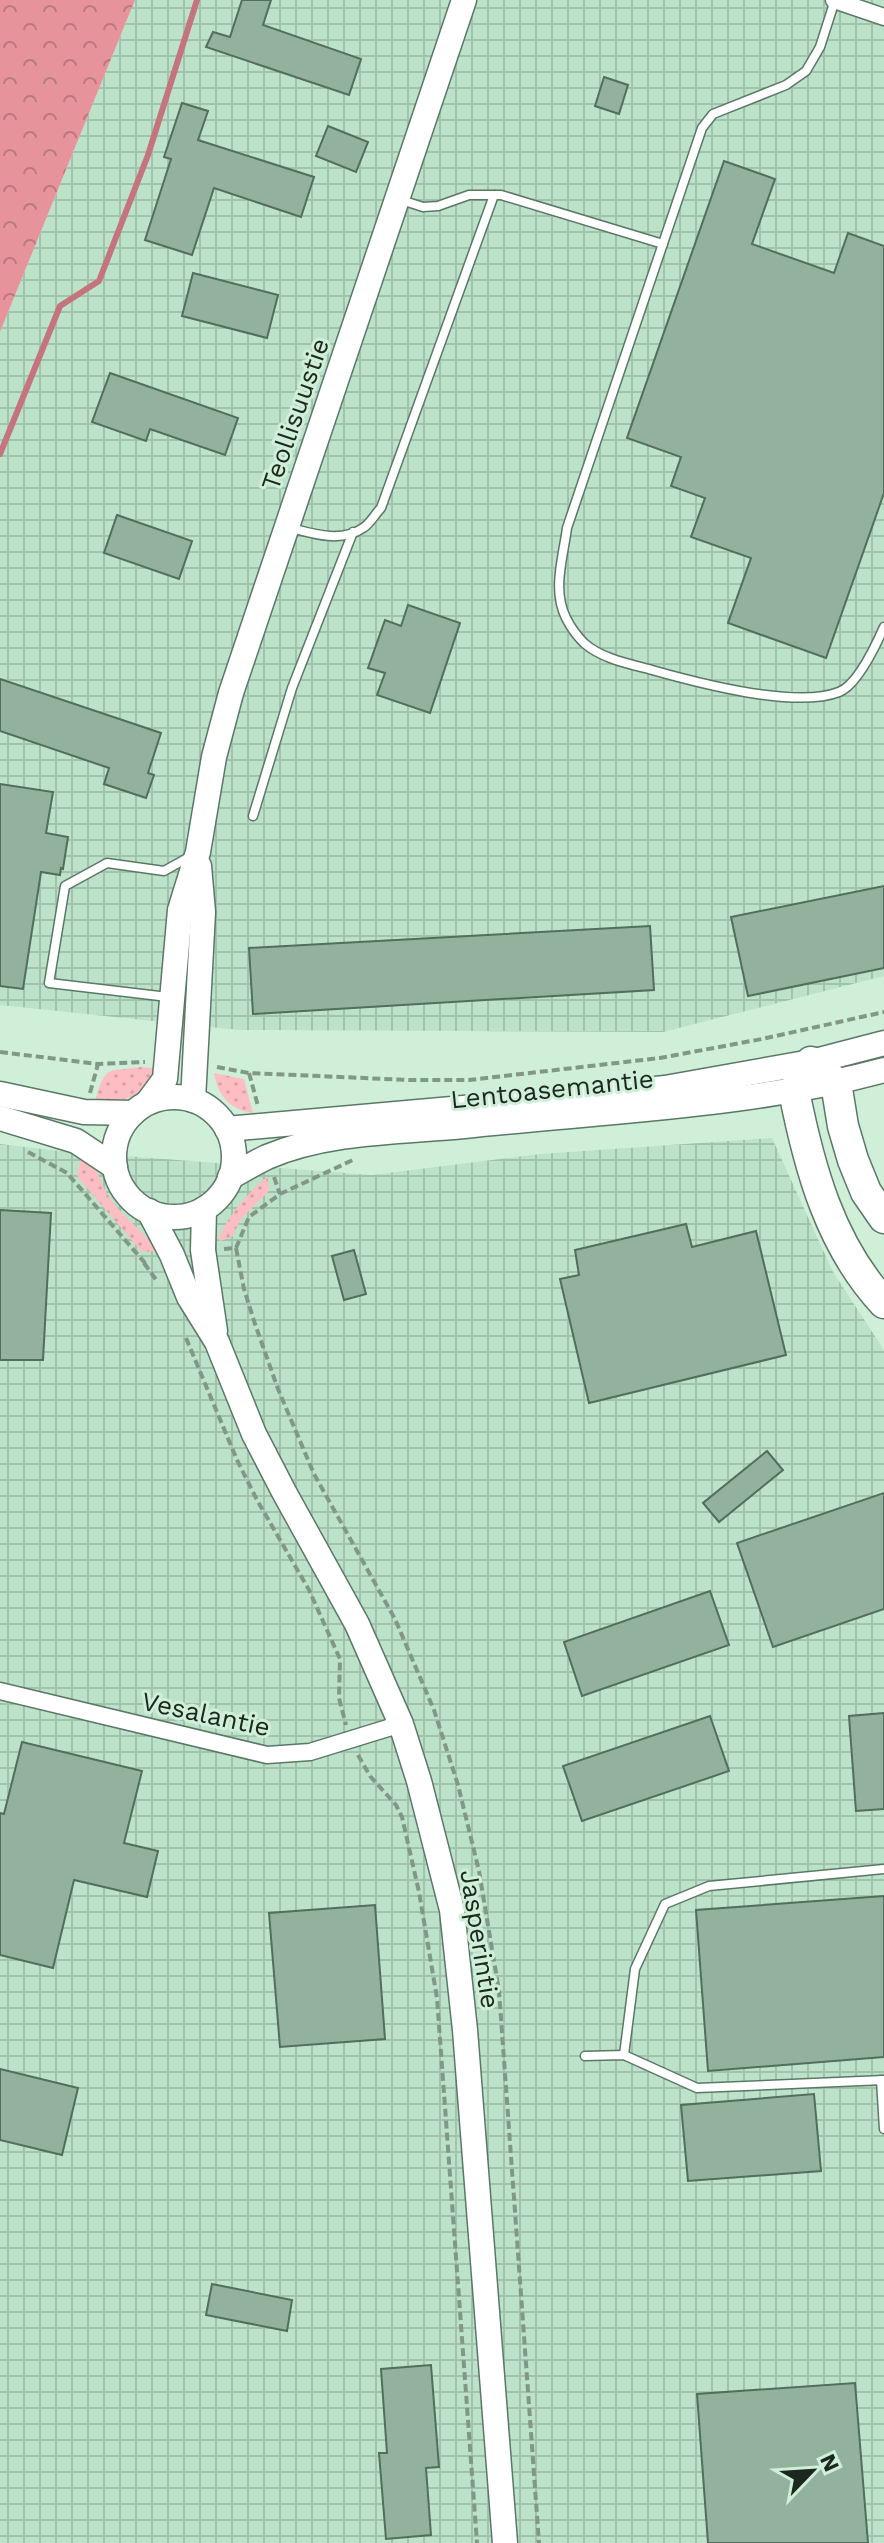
<svg xmlns="http://www.w3.org/2000/svg" width="884" height="2543" viewBox="0 0 884 2543" font-family="'Work Sans',sans-serif">
<defs>
<pattern id="industrial-grid" width="8" height="8" patternUnits="userSpaceOnUse" patternTransform="scale(2)"><rect width="8" height="8" fill="#bce2c9"/><path d="M0 4h8M4 0v8" fill="none" stroke="#a1c2ac"/></pattern>
<pattern id="grass-dots" width="8" height="8" patternUnits="userSpaceOnUse" patternTransform="scale(2)"><rect width="8" height="8" fill="#fdbec3"/><path d="M2 2h.1M6 6h.1" fill="none" stroke="#d8a3a7" stroke-width="1.8" stroke-linecap="round"/></pattern>
<pattern id="forest-crowns" width="20" height="18" patternUnits="userSpaceOnUse" patternTransform="scale(2)"><rect width="20" height="18" fill="#e7939c"/><path d="M2 6a3 3 0 1 1 6 0M12 15a3 3 0 1 1 6 0" fill="none" stroke="#ba787f"/></pattern>
</defs>
<rect width="100%" height="100%" fill="#cfefd9"/>
<!-- industrial -->
<g fill="url(#industrial-grid)">
<path d="M135,0H884V976L663,1032L239,1030L0,1005V332Z"/>
<path d="M772,1138L833,1272L884,1350V2543H0V1144L60,1151L372,1175L541,1154Z"/>
</g>
<!-- grass -->
<g fill="url(#grass-dots)">
<path d="M141,1067L154,1068C150,1098 121,1102 95,1102C106,1065 104,1072 141,1067Z"/>
<path d="M214,1073L244,1079L253,1113C230,1110 218,1096 214,1073Z"/>
<path d="M81,1157C97,1164 99,1178 106,1192C119,1215 143,1229 157,1251L142,1252L81,1181L77,1175Z"/>
<path d="M268,1178L269,1191L241,1219L232,1237L220,1241L218,1239C231,1212 243,1199 264,1179Z"/>
</g>
<!-- forest -->
<path fill="url(#forest-crowns)" d="M0,0H135L0,332Z"/>
<g fill="none" stroke-linecap="round" stroke-linejoin="round">
<!-- stream -->
<path stroke="#c5747d" stroke-width="6" d="M0,454L60,306L99,281L148,155L197,0"/>
</g>
<!-- building -->
<g fill="#93b29e" stroke="#526e5c" stroke-width="2">
<path d="M242,0H271L263,25L361,59L349,95L206,47L213,32L230,37Z"/>
<path d="M604,77L628,85L619,114L595,106Z"/>
<path d="M182,103L208,111L198,140L314,177L301,217L214,188L192,255L145,240L171,159L164,157Z"/>
<path d="M328,126L368,142L356,172L316,156Z"/>
<path d="M724,161L775,179L752,244L834,273L848,233L884,246V493L826,658L728,623L751,558L691,537L705,498L671,486L681,457L627,438Z"/>
<path d="M193,273L278,295L267,338L182,316Z"/>
<path d="M110,373L238,418L225,455L150,429L146,441L92,422Z"/>
<path d="M117,515L192,541L179,579L104,553Z"/>
<path d="M408,605L460,623L430,713L377,695L385,673L368,668L385,620L401,626Z"/>
<path d="M0,679L161,733L148,773L154,775L146,798L104,784L109,768L0,731Z"/>
<path d="M0,784L53,792L46,833L68,837L63,869L61,868L60,875L41,872L23,989L0,986Z"/>
<path d="M884,886V968L748,996L731,917Z"/>
<path d="M650,926L654,990L253,1014L249,948Z"/>
<path d="M0,1210L51,1213L43,1360H0Z"/>
<path d="M686,1224L692,1247L756,1231L786,1355L589,1403L560,1279L579,1275L575,1250Z"/>
<path d="M354,1250L366,1294L344,1300L332,1256Z"/>
<path d="M767,1451L783,1470L719,1522L703,1503Z"/>
<path d="M884,1493V1609L773,1647L737,1543Z"/>
<path d="M710,1591L729,1645L582,1696L564,1642Z"/>
<path d="M884,1713V1809L856,1811L849,1716Z"/>
<path d="M710,1716L729,1771L582,1821L563,1766Z"/>
<path d="M22,1742L142,1771L124,1843L158,1851L147,1897L74,1880L53,1968L0,1955V1813L4,1814Z"/>
<path d="M884,1896V2057L708,2071L696,1910Z"/>
<path d="M375,1905L385,2039L280,2047L269,1913Z"/>
<path d="M0,2069L78,2088L62,2155L0,2140Z"/>
<path d="M814,2094L821,2171L688,2181L681,2105Z"/>
<path d="M212,2284L292,2300L287,2331L206,2315Z"/>
<path d="M431,2365L439,2467L426,2468L431,2535L386,2539L379,2453H387L381,2369Z"/>
<path d="M855,2383L868,2543H708L697,2394Z"/>
</g>
<g fill="none" stroke-linecap="round" stroke-linejoin="round">
<defs>
<g id="service">
<path d="M835,0L820,47L806,71L786,85L713,114L702,128L567,528C563,558 552,590 566,618C570,626 578,637 584,643C602,659 630,664 652,670C698,683 795,709 839,692C857,685 876,645 884,627"/>
<path d="M398,199L423,207L438,206L469,195H501L663,244"/>
<path d="M291,528C314,534 341,543 363,528C370,524 375,514 381,508L494,195"/>
<path d="M253,816L292,688L353,532"/>
<path d="M168,997L49,983L65,886L107,863L164,871L191,856"/>
<path d="M624,2055L635,1969L665,1904L709,1886L884,1869"/>
<path d="M585,2056L624,2055L697,2088L884,2080"/>
<path d="M881,2080L884,2129"/>
</g>
<g id="minor">
<path d="M834,0L884,17"/>
<path d="M0,1691L267,1755L310,1752L401,1724"/>
</g>
<g id="secondary">
<path d="M0,1094L84,1112L133,1113"/>
<circle cx="174" cy="1157" r="60"/>
<path d="M193,1100L203,912L199,866"/>
<path d="M148,1102L165,1079L180,910L198,852L214,757L231,693L464,0"/>
<path d="M0,1118L76,1141L115,1167"/>
<path d="M227,1129L541,1101L665,1088L811,1062L884,1043"/>
<path d="M230,1177C242,1171 254,1163 267,1157C328,1131 399,1132 464,1126C604,1111 748,1107 884,1070"/>
<path d="M204,1209L203,1250L215,1331"/>
<path d="M149,1211L172,1255L189,1297L217,1342L254,1434L284,1492L357,1624L401,1724L419,1781L452,1910L465,2030L505,2543"/>
</g>
<path id="motorway" d="M884,1218L866,1192L853,1160L843,1126L836,1083L811,1062L794,1091C809,1167 830,1245 884,1303"/>
</defs>
<!-- service casing -->
<use href="#service" stroke="#5b7866" stroke-width="11"/>
<!-- minor casing -->
<use href="#minor" stroke="#5b7866" stroke-width="19"/>
<!-- secondary casing -->
<use href="#secondary" stroke="#5b7866" stroke-width="27"/>
<!-- motorway casing -->
<use href="#motorway" stroke="#5b7866" stroke-width="33"/>
<!-- path -->
<g stroke="#819888" stroke-width="4" stroke-dasharray="8 4" stroke-linecap="butt">
<path d="M0,1052L98,1064L145,1062"/>
<path d="M217,1067L249,1073L409,1080H469L660,1058L762,1039L884,1012"/>
<path d="M249,1073L258,1106"/>
<path d="M90,1093L98,1064"/>
<path d="M28,1152L67,1173L145,1263"/>
<path d="M274,1177L280,1194"/>
<path d="M236,1248L244,1289L255,1324L278,1389L314,1474L395,1619L434,1710L458,1785L479,1871L499,1991L539,2543"/>
<path d="M224,1249L236,1248L249,1217L280,1194L355,1159"/>
<path d="M144,1263L157,1281"/>
<path d="M186,1338L237,1460L257,1500L309,1590L340,1659L339,1698L346,1725"/>
<path d="M358,1755L370,1776L396,1805L402,1817L419,1892L437,1998L477,2543"/>
</g>
<!-- service -->
<use href="#service" stroke="#fff" stroke-width="8"/>
<!-- minor -->
<use href="#minor" stroke="#fff" stroke-width="16"/>
<!-- secondary -->
<use href="#secondary" stroke="#fff" stroke-width="24"/>
<!-- motorway -->
<use href="#motorway" stroke="#fff" stroke-width="30"/>
</g>
<g text-anchor="middle" dominant-baseline="central" stroke-width="6" stroke-linejoin="round" paint-order="stroke">
<!-- street labels -->
<g font-size="26" fill="#1b271f" stroke="#cfefd9">
<text transform="translate(295 414) rotate(-71)">Teollisuustie</text>
<text transform="translate(552 1089) rotate(-6)">Lentoasemantie</text>
<text transform="translate(206 1714) rotate(12)">Vesalantie</text>
<text transform="translate(480 1939) rotate(81)">Jasperintie</text>
</g>
</g>
<!-- north arrow -->
<g transform="translate(812 2471) rotate(65)" stroke="#cfefd9" stroke-width="6" paint-order="stroke">
<path d="M0-6L14 30L0 20L-14 30Z" fill="#1b271f"/>
<text y="-12" font-size="22" font-weight="bold" text-anchor="middle" fill="#1b271f">N</text>
</g>
</svg>
